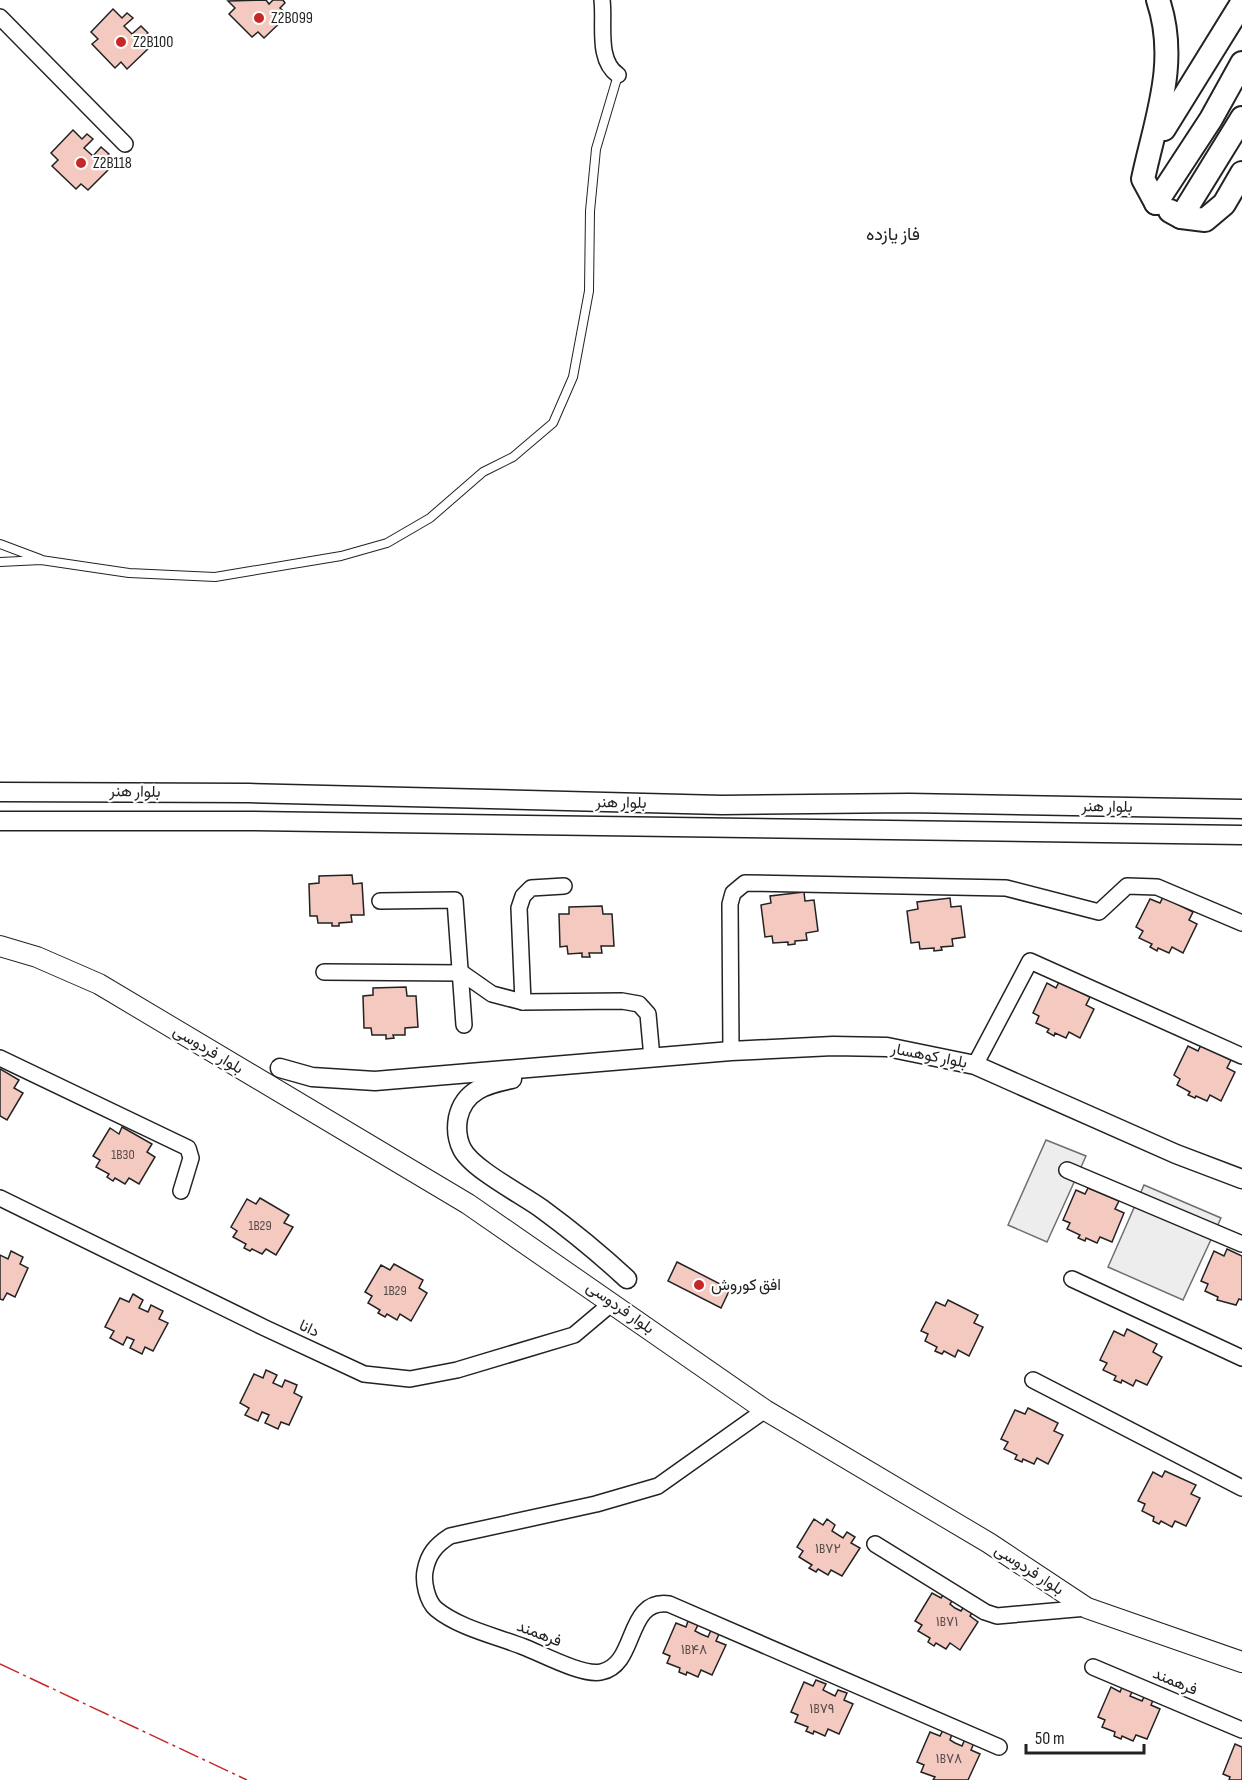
<svg xmlns="http://www.w3.org/2000/svg" width="1242" height="1780" viewBox="0 0 1242 1780" font-family="'Sofia Sans Condensed',Vazirmatn,sans-serif">
<rect width="100%" height="100%" fill="#fff"/>
<!-- parking -->
<g fill="#ededed" stroke="#6f6f6f" stroke-width="1.5">
<path d="M1046,1140L1086,1156L1047,1242L1008,1225Z"/>
<path d="M1144,1185L1221,1218L1183,1300L1108,1267Z"/>
</g>
<!-- building -->
<g fill="#f3c9c0" stroke="#222" stroke-width="1.5">
<path d="M266,0L269,4L273,0H283L285,3L280,8L288,15L264,38L258,32L252,37L229,14L235,8L228,1Z"/>
<path d="M113,9L122,18L127,13L133,18L124,26L132,34L141,26L148,33L143,38L151,46L127,69L121,62L115,68L92,44L98,39L91,32Z"/>
<path d="M73,130L82,139L87,134L93,139L84,148L93,156L101,147L109,154L103,159L111,167L88,190L81,184L76,189L52,166L58,160L51,153Z"/>
<path d="M352,875L353,884L362,883L364,915H351L352,922L339,923V926H332V923H318L317,916H310L309,884L319,883V876Z"/>
<path d="M804,892L805,901L814,900L818,931L806,933L807,940L795,941V944L788,945V942L773,943L772,936L765,937L761,905L771,903L770,896Z"/>
<path d="M1163,897L1193,912L1189,920L1197,924L1183,953L1172,947L1169,953L1158,948L1157,951L1150,947L1152,944L1139,938L1143,931L1136,927L1150,899L1160,903Z"/>
<path d="M950,898L951,907L961,906L965,937L952,939L953,946L941,947L942,950L934,951V948L920,949L919,942L911,943L907,911L918,909L917,902Z"/>
<path d="M602,906L603,914H612L614,946H601L602,953H589L590,957H582V953L568,954L567,946L560,947L559,914H569V907Z"/>
<path d="M1059,982L1090,997L1086,1005L1094,1009L1080,1038L1069,1032L1066,1038L1055,1033L1054,1036L1047,1032L1049,1029L1036,1023L1039,1016L1033,1013L1047,983L1056,988Z"/>
<path d="M406,987L407,996H416L418,1027L405,1028V1035H393L394,1038L386,1039V1035H372L371,1028H364L363,996L373,995V988Z"/>
<path d="M1201,1045L1231,1060L1227,1068L1235,1072L1221,1101L1210,1095L1207,1101L1196,1096L1195,1098L1188,1095L1190,1092L1177,1085L1180,1079L1174,1075L1188,1046L1198,1051Z"/>
<path d="M0,1069L19,1080L14,1088L23,1093L7,1120L0,1116Z"/>
<path d="M122,1127L152,1144L147,1152L155,1157L139,1184L129,1178L125,1184L115,1178L113,1181L107,1177L109,1174L96,1167L100,1160L93,1156L110,1128L119,1134Z"/>
<path d="M1088,1188L1119,1201L1115,1209L1124,1213L1112,1242L1100,1237L1097,1243L1086,1238L1085,1241L1078,1238L1080,1235L1067,1229L1070,1223L1063,1220L1076,1190L1085,1194Z"/>
<path d="M260,1198L289,1215L284,1223L293,1227L276,1255L266,1249L262,1254L252,1249L250,1251L244,1248L246,1244L233,1237L237,1231L231,1227L247,1199L256,1204Z"/>
<path d="M1227,1249L1242,1256V1300L1239,1299L1236,1305L1217,1300L1218,1297L1205,1291L1208,1284L1201,1281L1214,1251L1224,1256Z"/>
<path d="M11,1251L23,1257L20,1264L28,1268L15,1297L7,1293L3,1300L0,1299V1255L8,1259Z"/>
<path d="M677,1262L730,1289L721,1308L668,1281Z"/>
<path d="M394,1264L423,1280L419,1288L427,1293L411,1321L400,1314L397,1320L387,1314L385,1317L378,1313L380,1310L368,1303L372,1296L365,1292L381,1265L390,1270Z"/>
<path d="M133,1294L143,1300L139,1308L148,1312L151,1305L163,1311L159,1319L168,1323L153,1351L145,1347L142,1354L130,1348L134,1340L127,1337L123,1345L110,1338L114,1331L105,1327L120,1298L129,1302Z"/>
<path d="M948,1300L978,1315L974,1323L983,1327L969,1356L958,1350L955,1357L944,1351L942,1354L935,1351L937,1347L925,1341L928,1334L921,1331L936,1302L945,1306Z"/>
<path d="M1127,1329L1157,1344L1153,1352L1162,1357L1147,1385L1136,1380L1133,1386L1122,1380L1121,1383L1114,1380L1116,1376L1103,1370L1107,1363L1100,1360L1114,1331L1124,1336Z"/>
<path d="M266,1370L277,1375L273,1383L282,1387L285,1380L297,1385L294,1393L302,1397L289,1425L281,1422L278,1429L265,1423L269,1415L262,1412L258,1421L245,1415L249,1408L240,1403L254,1374L263,1378Z"/>
<path d="M1028,1408L1058,1423L1054,1431L1063,1435L1048,1464L1037,1458L1034,1464L1023,1459L1022,1462L1015,1459L1017,1455L1004,1449L1008,1442L1001,1439L1015,1410L1025,1414Z"/>
<path d="M1165,1471L1196,1485L1191,1494L1200,1498L1186,1526L1175,1521L1172,1527L1161,1521L1159,1524L1153,1521L1154,1517L1142,1511L1145,1504L1138,1501L1153,1472L1162,1477Z"/>
<path d="M814,1519L823,1525L827,1519L835,1525L832,1531L843,1538L847,1532L855,1537L851,1543L860,1548L842,1576L831,1570L828,1575L818,1569L816,1572L809,1568L812,1565L799,1557L803,1551L797,1547Z"/>
<path d="M945,1592L954,1598L950,1604L955,1608L961,1611L965,1605L974,1610L970,1616L978,1622L960,1650L950,1643L946,1649L936,1643L934,1646L928,1642L930,1638L918,1631L922,1625L915,1621L932,1593L941,1598Z"/>
<path d="M688,1621L698,1625L695,1631L701,1634L708,1637L711,1630L719,1634L716,1641L726,1645L712,1675L701,1670L698,1677L687,1672L686,1675L679,1672L680,1668L667,1663L670,1656L663,1653L676,1623L686,1627Z"/>
<path d="M816,1680L826,1684L823,1690L835,1696L838,1690L847,1693L844,1700L853,1704L839,1734L828,1729L825,1736L814,1731L813,1734L806,1731L808,1727L795,1722L798,1715L791,1712L804,1682L813,1686Z"/>
<path d="M1123,1685L1133,1690L1130,1696L1142,1701L1145,1695L1154,1698L1151,1705L1160,1709L1147,1739L1136,1735L1133,1741L1122,1736L1121,1739L1114,1736L1115,1732L1102,1727L1105,1720L1098,1717L1111,1687L1120,1692Z"/>
<path d="M943,1730L952,1734L950,1740L955,1743L962,1746L965,1739L974,1743L971,1750L980,1754L968,1780H933L935,1777L921,1772L924,1765L917,1762L930,1732L940,1736Z"/>
<path d="M1235,1744L1242,1747V1780H1229L1230,1777L1223,1774Z"/>
</g>
<g fill="none" stroke-linecap="round" stroke-linejoin="round">
<defs>
<g id="service">
<path d="M0,544L40,559"/>
<path d="M0,562L41,560L129,573L215,577L341,556L387,543L430,518L483,472L513,457L553,423L573,377L589,291L590,211L596,149L618,75"/>
</g>
<g id="minor">
<path d="M602,0C605,23 596,60 618,75"/>
<path d="M0,17L125,144"/>
<path d="M380,901L455,900L464,1025"/>
<path d="M324,972L462,973L492,994L523,1002L622,1001L639,1004L648,1014L652,1058"/>
<path d="M523,1002L519,908L523,896L531,888L564,886"/>
<path d="M731,1051L730,904L733,893L745,883L1006,888L1099,912L1127,886L1157,887L1242,923"/>
<path d="M0,1058L188,1148L191,1158L181,1191"/>
<path d="M975,1065L1030,961L1242,1056"/>
<path d="M1067,1170L1242,1244"/>
<path d="M0,1198L265,1328L364,1374L410,1379L457,1370L574,1335L612,1303"/>
<path d="M1072,1279L1242,1358"/>
<path d="M1033,1380L1242,1488"/>
<path d="M765,1410L658,1486L596,1504L450,1536C436,1545 428,1554 425,1571C423,1582 427,1601 436,1609C459,1628 496,1636 524,1647C542,1654 583,1676 601,1672C638,1665 625,1598 669,1604L999,1747"/>
<path d="M875,1544L985,1612L997,1616L1087,1608"/>
<path d="M1093,1667L1242,1730"/>
</g>
<g id="tertiary">
<path d="M0,792L249,793L722,805L909,803L1242,809"/>
<path d="M0,821H250L1242,835"/>
<path d="M280,1068L312,1077L375,1081L731,1051L833,1046L887,1047L975,1065L1176,1154L1242,1179"/>
<path d="M512,1079C487,1084 464,1090 458,1118C456,1129 457,1139 462,1149C472,1169 523,1195 542,1209C572,1231 600,1254 627,1279"/>
</g>
<path id="secondary" d="M0,946L37,957L99,984L468,1204L765,1410L989,1543L1087,1608L1242,1662"/>
<g id="primary">
<path d="M1164,129L1242,3"/>
<path d="M1156,203L1143,179C1156,118 1179,62 1158,0"/>
<path d="M1156,203L1211,119L1242,63"/>
<path d="M1170,211L1181,217L1205,220L1224,204L1242,173"/>
<path d="M1181,217L1242,118"/>
</g>
</defs>
<!-- service casing -->
<use href="#service" stroke="#222" stroke-width="10"/>
<!-- minor casing -->
<use href="#minor" stroke="#222" stroke-width="18"/>
<!-- tertiary casing -->
<use href="#tertiary" stroke="#222" stroke-width="21"/>
<!-- secondary casing -->
<use href="#secondary" stroke="#222" stroke-width="22"/>
<!-- primary casing -->
<use href="#primary" stroke="#222" stroke-width="26"/>
<!-- service -->
<use href="#service" stroke="#fff" stroke-width="8"/>
<!-- minor -->
<use href="#minor" stroke="#fff" stroke-width="15"/>
<!-- tertiary -->
<use href="#tertiary" stroke="#fff" stroke-width="18"/>
<!-- secondary -->
<use href="#secondary" stroke="#fff" stroke-width="20"/>
<!-- primary -->
<use href="#primary" stroke="#fff" stroke-width="22"/>
<!-- power -->
<path stroke="#c62828" stroke-width="1.5" stroke-dasharray="21 4.5 3 4.5" stroke-linecap="butt" d="M0,1664L247,1780"/>
</g>
<!-- markers -->
<g fill="#c62828" stroke="#fff" stroke-width="2">
<circle cx="259" cy="18" r="6"/>
<circle cx="121" cy="42" r="6"/>
<circle cx="81" cy="163" r="6"/>
<circle cx="699" cy="1285" r="6"/>
</g>
<g text-anchor="middle" dominant-baseline="central" stroke-width="4.5" stroke-linejoin="round" paint-order="stroke">
<!-- number labels -->
<g font-size="14" fill="#564c4a">
<text x="123" y="1154">1B30</text>
<text x="260" y="1225">1B29</text>
<text x="395" y="1290">1B29</text>
<text x="828" y="1548">۱B۷۲</text>
<text x="947" y="1621">۱B۷۱</text>
<text x="694" y="1649">۱B۴۸</text>
<text x="822" y="1708">۱B۷۹</text>
<text x="949" y="1758">۱B۷۸</text>
</g>
<!-- poi labels -->
<g font-size="16" fill="#222" stroke="#fff" text-anchor="start">
<text x="271" y="18">Z2B099</text>
<text x="133" y="42">Z2B100</text>
<text x="93" y="163">Z2B118</text>
<text x="711" y="1285">افق کوروش</text>
</g>
<!-- street labels -->
<g font-size="16" fill="#222" stroke="#fff">
<text transform="translate(135 792) rotate(1)">بلوار هنر</text>
<text transform="translate(621 803) rotate(1)">بلوار هنر</text>
<text transform="translate(1107 807) rotate(1)">بلوار هنر</text>
<text transform="translate(208 1050) rotate(31)">بلوار فردوسی</text>
<text transform="translate(929 1056) rotate(11)">بلوار کوهسار</text>
<text transform="translate(620 1308) rotate(35)">بلوار فردوسی</text>
<text transform="translate(309 1329) rotate(25)">دانا</text>
<text transform="translate(1029 1570) rotate(33)">بلوار فردوسی</text>
<text transform="translate(539 1634) rotate(21)">فرهمند</text>
<text transform="translate(1175 1682) rotate(23)">فرهمند</text>
</g>
<!-- neighbourhood labels -->
<g font-size="18" fill="#222" stroke="#fff">
<text x="893" y="234">فاز یازده</text>
</g>
</g>
<!-- scale -->
<path d="M1026 1744v9h118v-9" fill="none" stroke="#222222" stroke-width="3"/>
<text x="1035" y="1744" font-size="18" fill="#222222" stroke="#ffffff" stroke-width="4.5" paint-order="stroke">50 m</text>
</svg>
